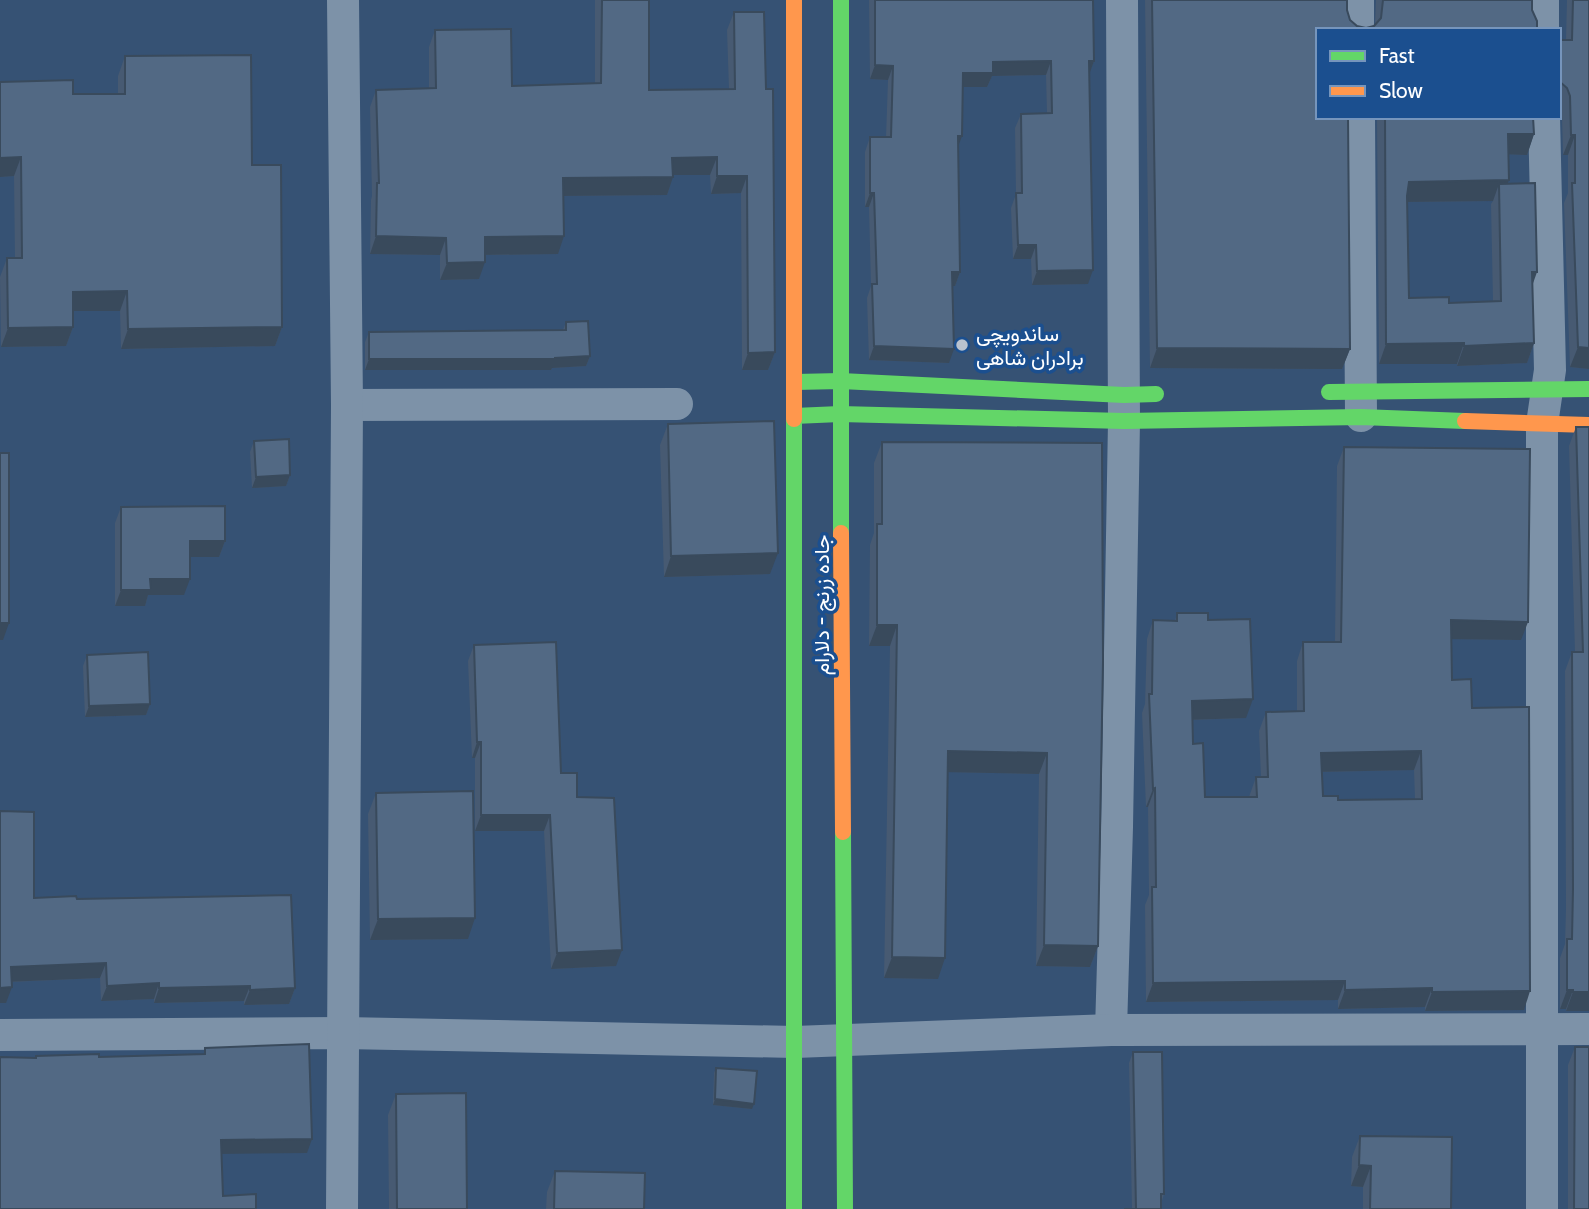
<svg xmlns="http://www.w3.org/2000/svg" width="1589" height="1209" viewBox="0 0 1589 1209" font-family="Cabin,Vazirmatn,sans-serif">
<rect width="100%" height="100%" fill="#365274"/>
<g fill="none" stroke-linecap="round" stroke-linejoin="round">
<!-- street -->
<g stroke="#7d92a8" stroke-width="32">
<path d="M1358,0V30"/>
<path d="M1543,0V30"/>
<path d="M1359,117L1361,416"/>
<path d="M347,405L677,404"/>
<path d="M1111,1030L1117,827L1124,421L1122,0"/>
<path d="M0,1035L344,1033L795,1042L1111,1030L1589,1029"/>
<path d="M342,1209L347,405L343,0"/>
<path d="M1542,1209V424L1550,370L1544,117"/>
</g>
<!-- fast -->
<g stroke="#63d668" stroke-width="16">
<path d="M795,382L841,381L1124,395L1156,394"/>
<path d="M1329,392L1589,389"/>
<path d="M794,416L840,414L1124,421L1361,417L1465,421"/>
<path d="M794,419V1209"/>
<path d="M841,533V0"/>
<path d="M843,832L845,1209"/>
</g>
<!-- slow -->
<g stroke="#ff974d" stroke-width="16">
<path d="M794,0V419"/>
<path d="M1465,421L1589,425"/>
<path d="M841,533L843,832"/>
</g>
</g>
<!-- wall -->
<g fill="#475a72" fill-rule="evenodd">
<path d="M595,0H649V90L729,89L727,30L734,12L775,352L768,370H742L741,193L711,194L710,175H673L667,195L564,196L558,254L485,255L479,279L440,280V255L370,254L371,200L372,196L370,107L376,90L429,88V47L435,30L512,86L595,83Z"/>
<path d="M869,0H1093L1094,61L1089,73L1088,284L1032,285L1031,259H1013L1011,208L1016,194L1015,128L1021,114L1047,113L1046,75L992,76L987,87H963L958,147L960,272L955,286H952L949,363L869,360L867,298L871,286L869,207H865V152L870,137H886L888,80L870,79Z"/>
<path d="M1145,0H1347V10L1350,20L1357,26L1366,28L1375,25L1376,0H1532V10L1537,21V30H1318V117H1348L1350,349L1342,369L1150,368Z"/>
<path d="M1567,0H1589V369L1570,367L1564,203L1568,193V155H1563L1562,117L1559,107V40H1566Z"/>
<path d="M125,56L252,165L282,327L275,346L121,349L120,311H73V327L66,346L1,347L0,277L7,258H15L14,176L0,177L73,94H118V76Z"/>
<path d="M1377,117H1533L1534,134L1527,155L1508,154L1509,180L1507,184L1532,285L1534,343L1527,363L1457,366V364H1379ZM1493,201L1491,204L1493,301L1449,303L1409,298L1407,202Z"/>
<path d="M566,322L590,356L586,366L552,368L551,370H365V342L369,332L563,330Z"/>
<path d="M668,424L770,574L664,577L660,445Z"/>
<path d="M1576,427H1589V1011H1566V1009H1560V958L1565,944L1566,908L1565,671L1572,652H1575L1569,446Z"/>
<path d="M254,441L290,475L286,486L252,488L250,452Z"/>
<path d="M882,442L1102,443L1098,946L1090,967L1036,966L1039,774L948,772L938,979L884,978L890,646H869L870,545L874,533V463Z"/>
<path d="M1344,447L1521,640L1451,639L1452,680L1472,708L1524,1010L1425,1011V1007L1338,1009V1000L1146,1002L1145,905L1149,895L1148,807H1146L1142,713L1145,704L1147,639L1153,620L1175,621L1177,613L1208,620L1246,718L1192,720L1193,744L1205,797H1249L1256,777H1261L1259,731L1266,712L1297,711V661L1303,642H1335L1337,466ZM1414,770L1415,799L1338,800L1323,796L1322,772Z"/>
<path d="M121,507L225,541L219,557H190L184,595H148L145,606H115V523Z"/>
<path d="M474,645L577,797L616,966L551,969L544,831H475V758H472L468,661Z"/>
<path d="M87,655L150,704L146,715L85,717L83,666Z"/>
<path d="M376,793L468,939L370,940L368,814Z"/>
<path d="M0,811L34,898L77,899L295,988L289,1004L244,1005V1001L154,1003V999L101,1001L100,978L11,982L6,1003H0Z"/>
<path d="M1575,1047L1589,1209H1568V1065Z"/>
<path d="M1133,1052L1164,1194L1161,1204L1132,1209L1129,1063Z"/>
<path d="M716,1068L752,1109L713,1105L714,1073Z"/>
<path d="M396,1094L467,1209H389L388,1115Z"/>
<path d="M1360,1136L1451,1209H1363V1187L1351,1186L1352,1157Z"/>
<path d="M555,1171L644,1209H546L547,1192Z"/>
</g>
<!-- shaded-wall -->
<g fill="#394a5c">
<path d="M1051,61L1046,75L992,76L987,87H958L963,73L993,62Z"/>
<path d="M1089,61H1094L1089,75Z"/>
<path d="M875,65L893,66L888,80L870,79Z"/>
<path d="M1508,134H1534L1527,155L1501,154Z"/>
<path d="M1571,135H1575L1568,155H1563Z"/>
<path d="M958,136H962L957,150Z"/>
<path d="M21,157L14,176L0,177V158Z"/>
<path d="M717,157L710,175H666L672,158Z"/>
<path d="M717,176H747L741,193L711,194Z"/>
<path d="M673,177L667,195L557,196L563,178Z"/>
<path d="M1509,180L1501,200L1499,184L1493,201L1402,202L1409,182Z"/>
<path d="M870,193H874L869,207H865Z"/>
<path d="M376,236L446,238L440,255L370,254Z"/>
<path d="M564,236L558,254L479,255L485,237Z"/>
<path d="M1018,245H1036L1031,259H1013Z"/>
<path d="M485,262L479,279L440,280L447,263Z"/>
<path d="M1093,270L1088,284L1032,285L1037,271Z"/>
<path d="M952,272H960L955,286H946Z"/>
<path d="M1532,272H1537L1530,292Z"/>
<path d="M127,291L120,311H66L73,292Z"/>
<path d="M73,327L66,346L1,347L8,328Z"/>
<path d="M282,327L275,346L121,349L128,329Z"/>
<path d="M1464,343L1457,364H1379L1386,344Z"/>
<path d="M1534,343L1527,363L1457,366L1464,346Z"/>
<path d="M874,346L954,349L949,363L869,360Z"/>
<path d="M1578,347L1589,348V369L1570,367Z"/>
<path d="M1157,348L1350,349L1342,369L1150,368Z"/>
<path d="M775,352L768,370H742L748,353Z"/>
<path d="M590,356L586,366L552,368L551,370H365L369,359L555,358Z"/>
<path d="M290,475L286,486L252,488L256,477Z"/>
<path d="M190,541H225L219,557H184Z"/>
<path d="M778,553L770,574L664,577L671,556Z"/>
<path d="M150,579H190L184,595H148L145,606H115L121,590Z"/>
<path d="M1451,620L1528,622L1521,640L1444,639Z"/>
<path d="M0,623H9L3,640H0Z"/>
<path d="M877,625H897L890,646H869Z"/>
<path d="M1253,699L1246,718L1185,720L1192,701Z"/>
<path d="M150,704L146,715L85,717L89,706Z"/>
<path d="M477,742H481L475,758H472Z"/>
<path d="M948,751L1047,753L1039,774L941,772Z"/>
<path d="M1421,751L1414,770L1314,772L1321,753Z"/>
<path d="M1155,788L1148,807H1146L1153,789Z"/>
<path d="M481,815H550L544,831H475Z"/>
<path d="M475,918L468,939L370,940L378,919Z"/>
<path d="M1044,945L1098,946L1090,967L1036,966Z"/>
<path d="M622,950L616,966L551,969L557,953Z"/>
<path d="M892,957L945,958L938,979L884,978Z"/>
<path d="M106,963L100,978L5,982L11,967Z"/>
<path d="M1345,981L1338,1000L1146,1002L1153,983Z"/>
<path d="M159,983L154,999L101,1001L107,986Z"/>
<path d="M250,986L244,1001L154,1003L159,988Z"/>
<path d="M12,987L6,1003H0V988Z"/>
<path d="M295,988L289,1004L244,1005L250,990Z"/>
<path d="M1432,988L1425,1007L1338,1009L1345,990Z"/>
<path d="M1567,990H1573L1566,1009H1560Z"/>
<path d="M1530,991L1524,1010L1425,1011L1432,992Z"/>
<path d="M1573,992H1589V1011H1566Z"/>
<path d="M715,1099L754,1104L752,1109L713,1105Z"/>
<path d="M312,1139L307,1153L215,1154L221,1140Z"/>
<path d="M1359,1165L1371,1166L1363,1187L1351,1186Z"/>
</g>
<!-- building -->
<g fill="#526984" stroke="#394a5c" stroke-width="2" fill-rule="evenodd">
<path d="M602,0H649V90L735,89L734,12H764L766,89H773L775,352L748,353L747,176H717V157L672,158L673,177L563,178L564,236L485,237V262L447,263L446,238L376,236L377,183H379L376,90L436,88L435,30L511,29L512,86L601,83Z"/>
<path d="M875,0H1093L1094,61H1089L1093,270L1037,271L1036,245H1018L1016,193H1022L1021,114L1052,113L1051,61L993,62V73H963L962,136H958L960,272H952L954,349L874,346L872,284H877L874,193H870V137H891L893,66L875,65Z"/>
<path d="M1152,0H1347V10L1350,20L1357,26L1366,28L1374,26L1381,18L1383,0H1532V10L1537,21V30H1318V117H1348L1350,349L1157,348Z"/>
<path d="M1573,0H1589V348L1578,347L1572,183H1575V135H1571L1570,96L1567,88L1559,81V40H1572Z"/>
<path d="M251,55L252,165H281L282,327L128,329L127,291L73,292V327L8,328L7,258H22L21,157L0,158V82L73,80V94H125V56Z"/>
<path d="M1385,117H1533L1534,134H1508L1509,180L1409,182L1407,196L1409,298L1449,297V303L1501,301L1499,184L1535,183L1537,272H1532L1534,343L1464,346V343L1386,344Z"/>
<path d="M588,321L590,356L555,358V359H369V332L566,330V322Z"/>
<path d="M774,421L778,553L671,556L668,424Z"/>
<path d="M1576,427H1589V992H1573V990H1567V939H1572L1573,889L1572,652H1583Z"/>
<path d="M289,439L290,475L256,477L254,441Z"/>
<path d="M882,442L1102,443L1103,661L1098,946L1044,945L1047,753L948,751L945,958L892,957L897,625H877V524H882Z"/>
<path d="M1344,447L1530,449L1528,622L1451,620L1452,680L1471,679L1472,708L1529,707L1530,991L1432,992V988L1345,990V981L1153,983L1152,887H1156L1155,788L1153,789L1149,694H1152L1153,620L1177,621V613H1208V620L1250,619L1253,699L1192,701L1193,744L1203,743L1205,797H1257L1256,777H1268L1266,712L1304,711L1303,642H1341ZM1421,751L1422,799L1338,800V796H1323L1321,753Z"/>
<rect x="0" y="453" width="9" height="170"/>
<path d="M225,506V541H190V579H150L151,590H121V507Z"/>
<path d="M556,642L561,773H577V797L614,798L622,950L557,953L550,815H481V742H477L474,645Z"/>
<path d="M148,652L150,704L89,706L87,655Z"/>
<path d="M473,791L475,918L378,919L376,793Z"/>
<path d="M0,811L34,812V898L76,896L77,899L291,895L295,988L250,990V986L159,988V983L107,986L106,963L11,967L12,987L0,988Z"/>
<path d="M309,1044L312,1139L221,1140L223,1196L256,1194V1209H0V1057L36,1058V1056L99,1054V1057L205,1054V1048Z"/>
<path d="M1575,1047H1589V1209H1574Z"/>
<path d="M1133,1052H1162L1164,1194H1161V1209H1124H1136Z"/>
<path d="M716,1068L757,1071L754,1104L715,1099Z"/>
<path d="M466,1093L467,1209H397L396,1094Z"/>
<path d="M1360,1136L1452,1137L1451,1209H1370L1371,1166L1359,1165Z"/>
<path d="M555,1171L645,1173L644,1209H554Z"/>
</g>
<!-- markers -->
<circle fill="#b9c2ce" stroke="#1b4f8f" stroke-width="2.5" cx="962" cy="345" r="7"/>
<g text-anchor="middle" dominant-baseline="central" stroke-width="7" stroke-linejoin="round" paint-order="stroke">
<!-- poi labels -->
<g font-size="21" fill="#fff" stroke="#1b4f8f" text-anchor="start">
<text x="976" y="333">ساندویچی<tspan x="976" dy="24">برادران شاهی</tspan></text>
</g>
<!-- street labels -->
<g font-size="21" fill="#fff" stroke="#1b4f8f">
<text transform="translate(821 605) rotate(-90)">جاده زرنج - دلارام</text>
</g>
</g>
<!-- legend -->
<rect x="1316" y="28" width="245" height="91" fill="#1b4f8f" stroke="#7695bc" stroke-width="2"/>
<rect x="1330" y="51" width="35" height="10" fill="#63d668" stroke="#7695bc" stroke-width="2"/>
<text x="1379" y="63" font-size="21" fill="#ffffff">Fast</text>
<rect x="1330" y="86" width="35" height="10" fill="#ff974d" stroke="#7695bc" stroke-width="2"/>
<text x="1379" y="98" font-size="21" fill="#ffffff">Slow</text>
</svg>
